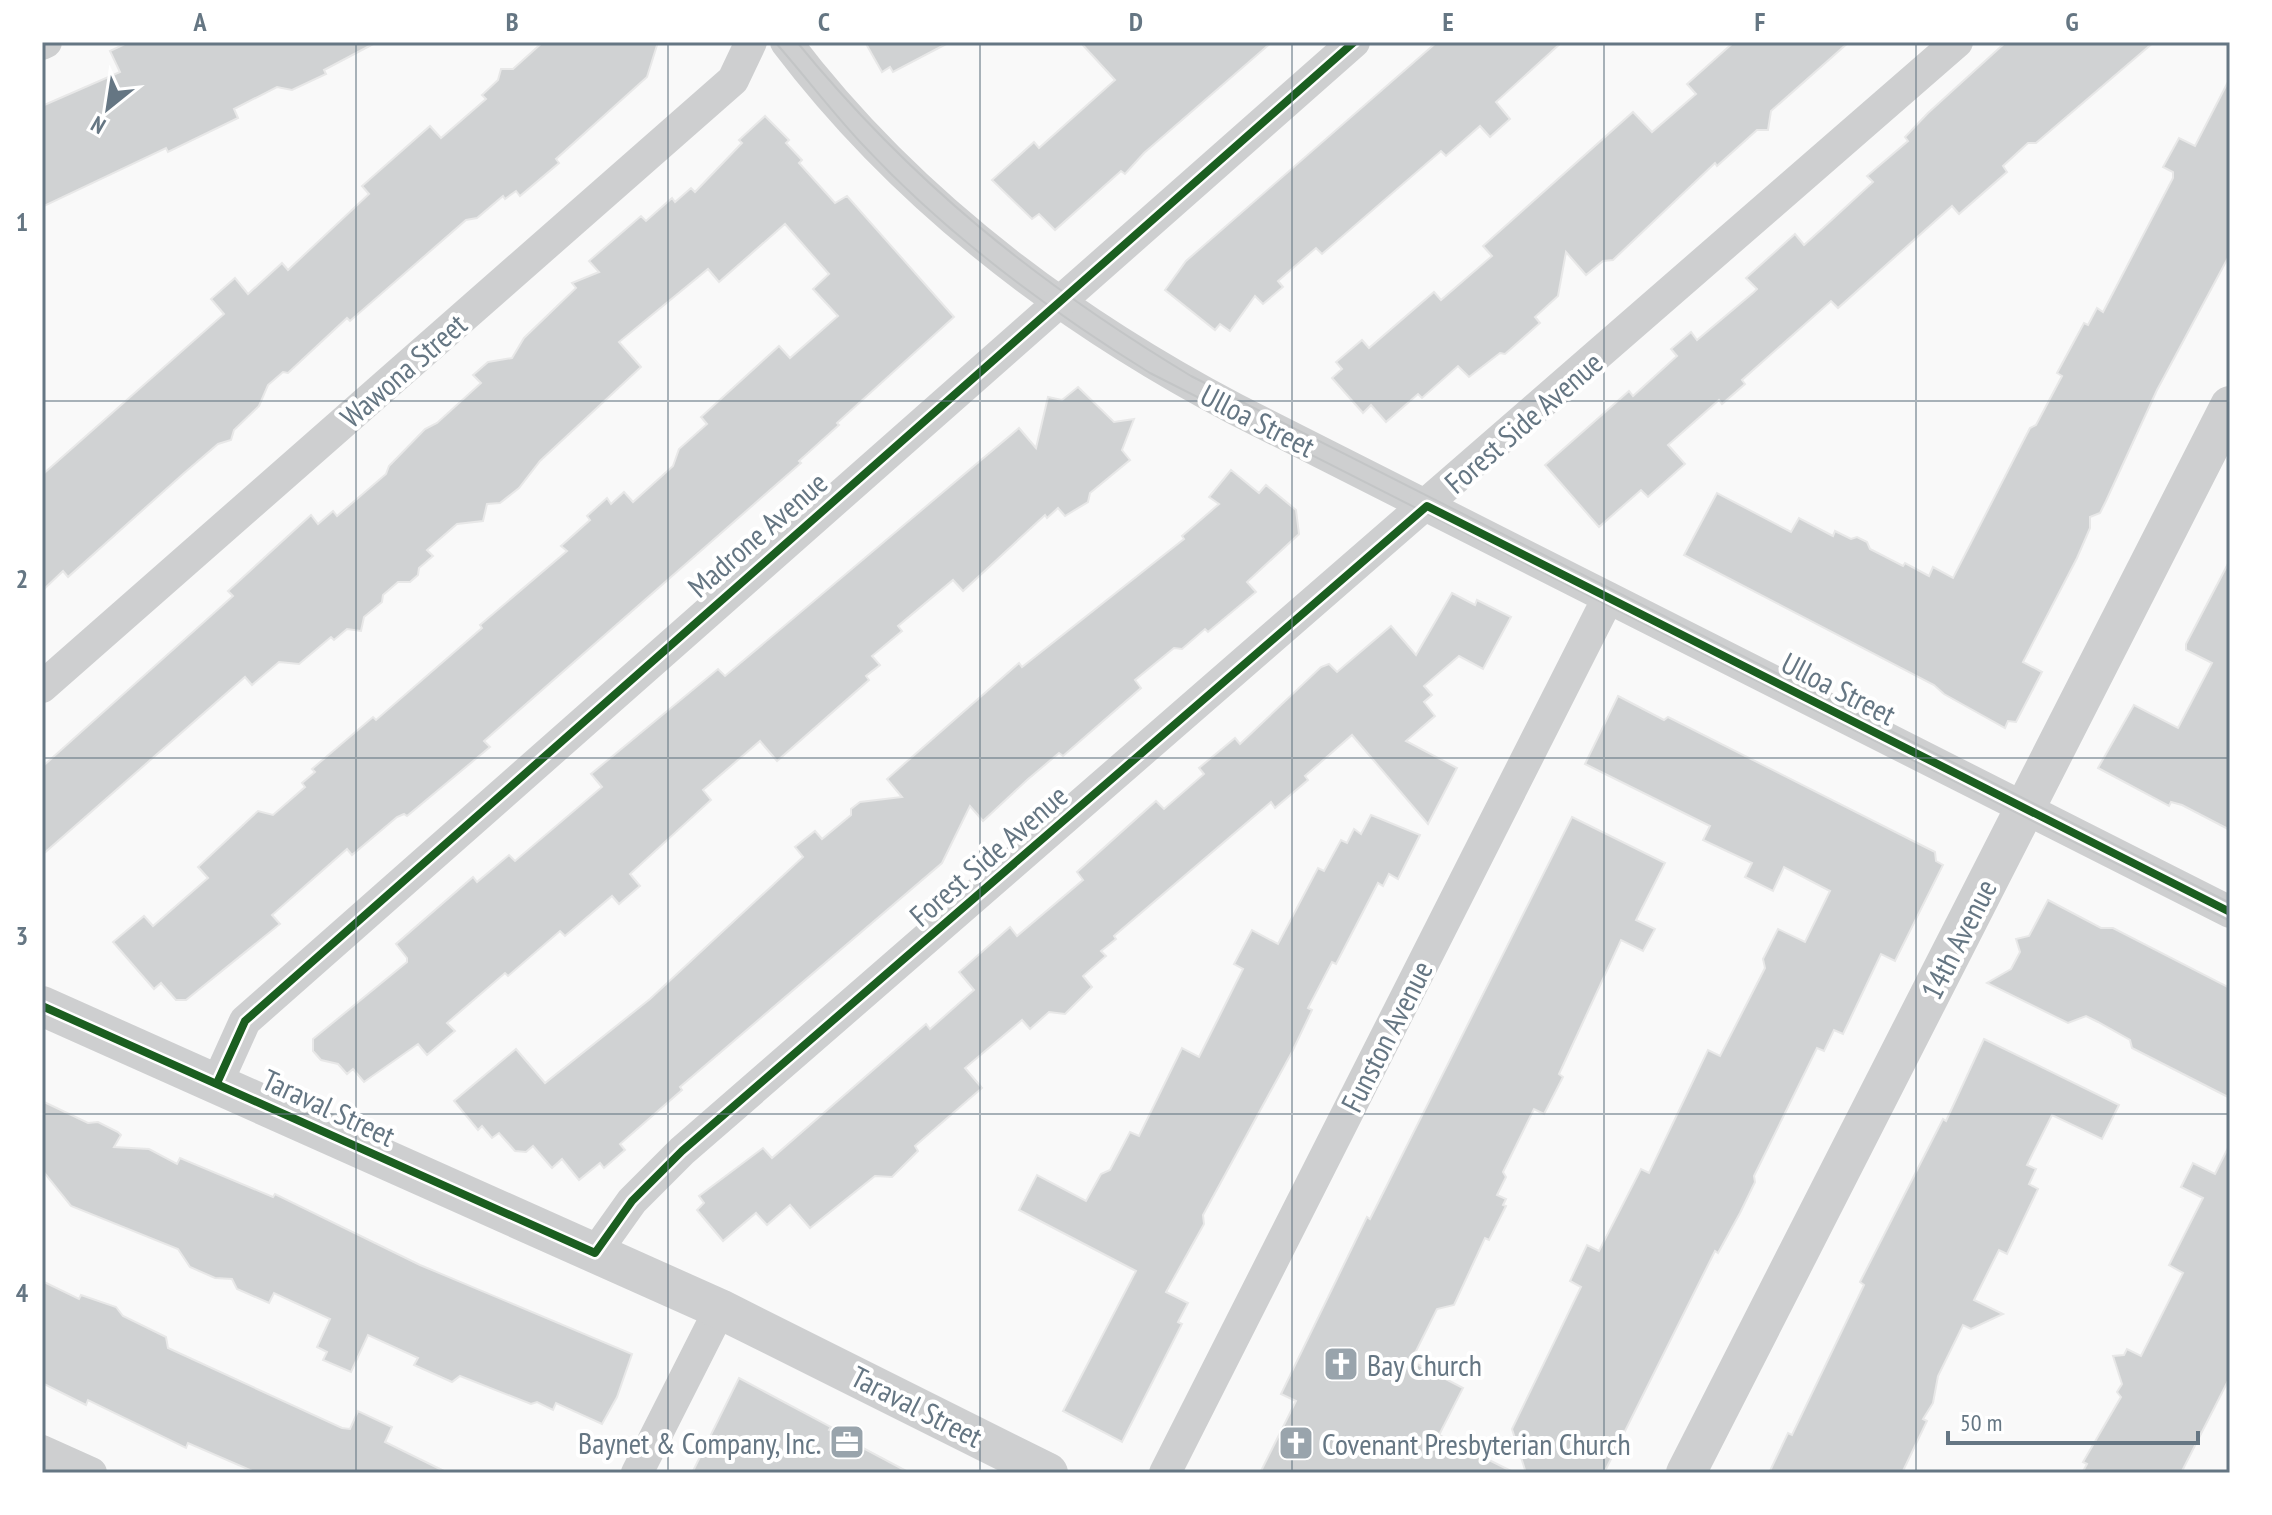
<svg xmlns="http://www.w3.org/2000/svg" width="2272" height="1515" viewBox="0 0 2272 1515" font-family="'PT Sans Narrow',sans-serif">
<rect width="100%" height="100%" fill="#f9f9f9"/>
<!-- building -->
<g fill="#d0d2d3" stroke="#e8e8e8" stroke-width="2">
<path d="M129,42H377L324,70L326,74L292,90L277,87L234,109L238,118L168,152L166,148L42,207V106L120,72L110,51Z"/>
<path d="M543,42H658L647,77L556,159L559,163L520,196L516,191L505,199L503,196L477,218L466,220L350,321L347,318L288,373L283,372L268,385L259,406L234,430L231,440L218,444L183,474L68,577L63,571L42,591V475L224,314L211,299L235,278L248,294L282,263L288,270L369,194L362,186L430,126L441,138L486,99L482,95L498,80L501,69H513Z"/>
<path d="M865,42H950L893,72L890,67L882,72Z"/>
<path d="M1080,42H1272L1144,153L1125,174L1121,171L1055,230L1039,214L1032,219L992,180L1034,142L1039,148L1115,80Z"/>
<path d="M1437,42H1562L1496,102L1510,119L1490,137L1480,126L1446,156L1441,151L1322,254L1316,248L1278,281L1283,287L1263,304L1255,296L1230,331L1220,324L1215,330L1165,290L1186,261Z"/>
<path d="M1734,42H1849L1771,111L1768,130H1757L1717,166L1715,163L1613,260L1603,261L1586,275L1566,252L1558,296L1535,317L1540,323L1505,354L1500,353L1469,377L1458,366L1422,398L1418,394L1386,422L1371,405L1363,413L1332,378L1342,369L1336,362L1362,340L1369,348L1434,292L1441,300L1492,256L1483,246L1633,112L1652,132L1696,94L1687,84Z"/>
<path d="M2006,42H2154L2036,143H2028L2003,166L2007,172L1959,214L1952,206L1838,308L1831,301L1742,380L1745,384L1722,404L1719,400L1668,445L1685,464L1648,497L1641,490L1599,527L1545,465L1629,391L1633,396L1677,356L1671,349L1691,332L1697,340L1754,292L1757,289L1746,278L1795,234L1804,245L1824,227L1873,182L1867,176L1908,141L1905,137L1928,113Z"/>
<path d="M2230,78V254L2157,390L2106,501L2100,513L2090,517V528L2077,558L2023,662L2042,672L2016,722L2008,721L2005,728L1944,694L1934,685L1684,555L1717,493L1791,532L1799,518L1833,536L1835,531L1851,539L1857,537L1867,542L1870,549L1903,566L1905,563L1929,576L1933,567L1953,578L2016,455L2030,428L2036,425L2062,376L2057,373L2084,323L2088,325L2097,308L2103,312L2173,178V172L2163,167L2179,138L2195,146Z"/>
<path d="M765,116L789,140L786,143L802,160L799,163L835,203L847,196L954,317L837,423L839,425L799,461L801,463L484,741L490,747L407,816L404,814L397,817L352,855L347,849L272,915L280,924L186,1000H176L161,983L154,989L113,942L144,916L153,926L208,878L198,867L258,811L273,815L305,787L302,783L315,772L312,769L373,717L376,720L482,628L480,625L567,551L561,546L590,520L587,516L607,498L611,504L624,492L633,502L673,466L679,449L707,424L701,417L779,346L790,358L838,316L813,289L829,274L785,224L719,282L708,269L619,342L641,367L540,461L519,488L500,503L487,504L483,521L457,524L427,550L433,556L419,568L418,575L410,582H398L383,595L382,602L364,617L361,631L347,629L334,640L331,637L299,664L279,662L252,685L245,677L42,855V767L233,596L228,591L311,515L318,524L333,511L337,516L386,474L389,466L425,429L437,423L481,383L473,375L488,362L512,358L524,338L576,288L572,283L599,272L589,261L641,216L646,221L672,198L675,202L691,188L695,192L742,143L739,140Z"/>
<path d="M1078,387L1114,422L1134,419L1122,450L1130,460L1090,493L1088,502L1065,516L1058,508L1047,518L1045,515L963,591L953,580L898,626L902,631L872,656L880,665L866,676L869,680L777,761L760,741L703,790L711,800L630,874L640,886L619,904L612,896L565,936L560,931L508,976L505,973L447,1023L455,1031L427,1055L418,1044L364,1082L353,1069L347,1074L338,1064L321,1060L313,1051V1039L407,962V958L396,944L473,877L477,882L509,855L515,861L602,787L591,774L718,669L725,676L1019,428L1036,448L1048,397L1062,400Z"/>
<path d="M1231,470L1259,493L1266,485L1296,510L1299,534L1247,582L1256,592L1208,632L1205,629L1182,649L1174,648L1135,680L1141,688L1063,756L1059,753L1027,780L983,821L970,806L942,863L680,1087L682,1090L620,1144L625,1150L604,1168L600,1163L579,1180L562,1159L552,1168L533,1146L526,1152L515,1151L499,1133L492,1138L482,1126L478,1130L454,1101L516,1049L545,1083L650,999L803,857L795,847L815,831L822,839L851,815V809L860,802L902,797L887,779L1019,663L1022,667L1184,539L1182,536L1219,504L1209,497Z"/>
<path d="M2230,560V830L2182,805L2171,802L2169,806L2098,768L2134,705L2178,728L2212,663L2186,650V644Z"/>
<path d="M1452,593L1475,605L1477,600L1511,617L1483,669L1459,656L1424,686L1432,695L1424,702L1435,716L1406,741L1457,768L1428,824L1352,735L1305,776L1308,780L1275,808L1271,802L1114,936L1116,939L1101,951L1106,956L1083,976L1092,987L1065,1014L1049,1012L1030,1029L1022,1020L965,1068L982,1088L915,1146L918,1151L892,1177L875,1176L810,1228L790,1205L767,1225L756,1213L723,1241L697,1210L704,1203L699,1196L763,1148L772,1158L926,1024L930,1029L974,990L959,972L1010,927L1017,936L1083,880L1077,872L1156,801L1164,809L1204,774L1199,768L1235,738L1240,744L1321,667L1329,664L1337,672L1391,626L1416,655Z"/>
<path d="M1618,696L1664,720L1668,717L1923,846L1935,852L1936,861L1943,865L1895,961L1881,954L1843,1034L1834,1030L1824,1051L1817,1048L1754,1176L1755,1182L1740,1213L1718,1253L1715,1251L1604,1473H1526L1512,1429L1581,1287L1570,1281L1587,1245L1599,1251L1641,1169L1649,1173L1708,1050L1720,1056L1765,968L1763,959L1778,929L1805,942L1830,891L1784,867L1773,891L1745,877L1752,863L1703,840L1710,826L1585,764Z"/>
<path d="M1371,815L1420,835L1398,879L1389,874L1383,886L1378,883L1336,964L1332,962L1308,1008L1312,1010L1292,1052L1203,1215L1204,1224L1166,1292L1188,1303L1178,1322L1182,1324L1122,1442L1063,1411L1136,1271L1019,1210L1037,1175L1086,1201L1101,1174L1110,1170L1130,1132L1139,1136L1182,1048L1199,1057L1243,969L1234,964L1252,930L1278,944L1318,868L1324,871L1341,840L1347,843L1354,829L1361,834Z"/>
<path d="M1572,817L1665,863L1636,920L1655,929L1643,951L1621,940L1559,1074L1563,1077L1544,1114L1534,1109L1503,1172L1506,1177L1497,1195L1506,1199L1503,1205L1506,1206L1489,1240L1485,1238L1454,1305L1437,1309L1411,1361L1463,1388L1439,1435L1515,1473H1260L1296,1401L1281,1394L1367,1217L1370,1219Z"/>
<path d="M2048,900L2101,928H2113L2230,988V1098L2132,1048L2130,1040L2098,1022L2086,1016L2068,1023L1987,983L2011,969L2020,952L2016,939L2029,936Z"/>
<path d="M1984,1039L2119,1105L2102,1139L2052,1115L2027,1165L2036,1169L2029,1184L2038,1189L2007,1254L1999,1250L1974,1300L2003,1314L1971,1329L1963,1325L1938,1376L1933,1403L1923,1419L1927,1421L1902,1473H1769L1788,1433L1792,1435L1864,1285L1860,1282L1943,1119L1946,1121Z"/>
<path d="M42,1101L88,1123L98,1122L118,1132L121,1135L114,1147L149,1149L177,1164L180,1158L273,1197L275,1194L420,1265L632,1354L617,1397L602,1424L556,1403L553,1410L537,1402L531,1404L460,1376L452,1382L414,1365L418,1358L368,1335L351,1372L323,1360L327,1352L317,1347L330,1319L274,1293L269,1303L237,1289L232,1279L215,1278L190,1267L178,1249L71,1206L42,1170Z"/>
<path d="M2230,1144V1377L2181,1473H2082L2087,1464L2083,1462L2121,1397L2117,1392L2122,1384L2113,1356L2124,1355L2127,1349L2141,1356L2183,1273L2169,1265L2203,1198L2181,1187L2193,1163L2215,1174Z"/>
<path d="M42,1281L79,1299L81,1295L116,1307L123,1316L166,1337L168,1348L342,1428L350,1429L358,1411L392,1427L385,1442L448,1473H257L188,1443L186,1448L88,1400L86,1405L42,1383Z"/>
<path d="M739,1378L831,1427L829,1430L910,1473H692Z"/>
</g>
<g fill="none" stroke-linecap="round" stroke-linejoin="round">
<!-- minor -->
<g stroke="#cecfd0" stroke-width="32">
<path d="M786,42C905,199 1063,318 1235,409L2230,912"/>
<path d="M42,44L46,42"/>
<path d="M42,687L733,80L751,42"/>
<path d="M217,1083L245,1021L1354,42"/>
<path d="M595,1253L632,1201L682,1151L1957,42"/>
<path d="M42,1451L91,1473"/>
<path d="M637,1473L720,1309"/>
<path d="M1165,1473L1608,598"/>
</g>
<!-- tertiary -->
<g stroke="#cecfd0" stroke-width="40">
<path d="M42,1006L720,1309L1048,1473"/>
<path d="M1686,1473L2230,406"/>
</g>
<!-- tram -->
<g stroke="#c3c5c6" stroke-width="2">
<path d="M775,42C805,76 832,112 863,145C947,235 1045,308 1150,373L2230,921"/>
<path d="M797,42C911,182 1037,283 1191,376L2230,903"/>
</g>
<defs>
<g id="cycleway">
<path d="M42,1006L595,1253L632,1201L682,1151L1427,506L2230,912"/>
<path d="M217,1083L245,1021L1354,42"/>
</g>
</defs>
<!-- cycleway casing -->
<use href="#cycleway" stroke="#fff" stroke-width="13"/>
<!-- cycleway -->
<use href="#cycleway" stroke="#1b5e20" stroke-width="8"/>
</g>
<!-- grid -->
<path fill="none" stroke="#657683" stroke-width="2" stroke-opacity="0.55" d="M356,42V1473M668,42V1473M980,42V1473M1292,42V1473M1604,42V1473M1916,42V1473M42,401H2230M42,758H2230M42,1114H2230"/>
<!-- icons -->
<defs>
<symbol id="church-square" viewBox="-11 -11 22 22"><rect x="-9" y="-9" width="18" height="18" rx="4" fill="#99a4ac" stroke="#fff"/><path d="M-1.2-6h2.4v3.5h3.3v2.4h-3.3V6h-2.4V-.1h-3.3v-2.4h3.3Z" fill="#fff"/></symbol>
<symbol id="office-square" viewBox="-11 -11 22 22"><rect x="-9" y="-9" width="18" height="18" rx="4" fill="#99a4ac" stroke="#fff"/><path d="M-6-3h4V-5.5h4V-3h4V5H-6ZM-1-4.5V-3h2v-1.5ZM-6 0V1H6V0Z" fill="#fff"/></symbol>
</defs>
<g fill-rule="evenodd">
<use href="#church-square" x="1321" y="1344" width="40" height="40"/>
<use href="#office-square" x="827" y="1422" width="40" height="40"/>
<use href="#church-square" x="1276" y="1423" width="40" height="40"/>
</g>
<g text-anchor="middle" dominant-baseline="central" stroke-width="8" stroke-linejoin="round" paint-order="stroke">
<!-- street labels -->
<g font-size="30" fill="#657683" stroke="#fff">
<text transform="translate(403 370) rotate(-41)">Wawona Street</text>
<text transform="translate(1258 420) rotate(27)">Ulloa Street</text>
<text transform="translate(1523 422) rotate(-41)">Forest Side Avenue</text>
<text transform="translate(757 534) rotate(-41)">Madrone Avenue</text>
<text transform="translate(1839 688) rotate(27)">Ulloa Street</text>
<text transform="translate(988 855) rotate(-41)">Forest Side Avenue</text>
<text transform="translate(1958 939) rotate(-63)">14th Avenue</text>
<text transform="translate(1386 1036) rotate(-63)">Funston Avenue</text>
<text transform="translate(329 1107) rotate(25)">Taraval Street</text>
<text transform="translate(917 1406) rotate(27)">Taraval Street</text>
</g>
<!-- poi labels -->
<g font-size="30" fill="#657683" stroke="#fff" text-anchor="start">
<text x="1367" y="1364">Bay Church</text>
<text x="821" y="1442" text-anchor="end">Baynet &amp; Company, Inc.</text>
<text x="1322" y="1443">Covenant Presbyterian Church</text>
</g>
</g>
<!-- border -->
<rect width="2272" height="1515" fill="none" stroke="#ffffff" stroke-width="88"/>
<!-- north arrow -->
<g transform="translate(108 108) rotate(210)" stroke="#ffffff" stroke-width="6" paint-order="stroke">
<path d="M0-6L14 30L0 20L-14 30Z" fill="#657683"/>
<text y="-12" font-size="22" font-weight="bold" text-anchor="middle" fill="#657683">N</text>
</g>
<!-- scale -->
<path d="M1948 1431v12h250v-12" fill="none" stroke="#657683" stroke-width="4"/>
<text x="1960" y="1431" font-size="24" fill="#657683" stroke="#ffffff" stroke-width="6" paint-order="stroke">50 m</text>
<rect x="44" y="44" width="2184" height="1427" fill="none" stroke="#657683" stroke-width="3"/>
<g font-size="26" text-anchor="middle" font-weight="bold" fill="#657683">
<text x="200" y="31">A</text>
<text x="512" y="31">B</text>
<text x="824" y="31">C</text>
<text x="1136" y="31">D</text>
<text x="1448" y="31">E</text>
<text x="1760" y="31">F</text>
<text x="2072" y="31">G</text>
<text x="22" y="231">1</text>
<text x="22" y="588">2</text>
<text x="22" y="945">3</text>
<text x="22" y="1302">4</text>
</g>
</svg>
